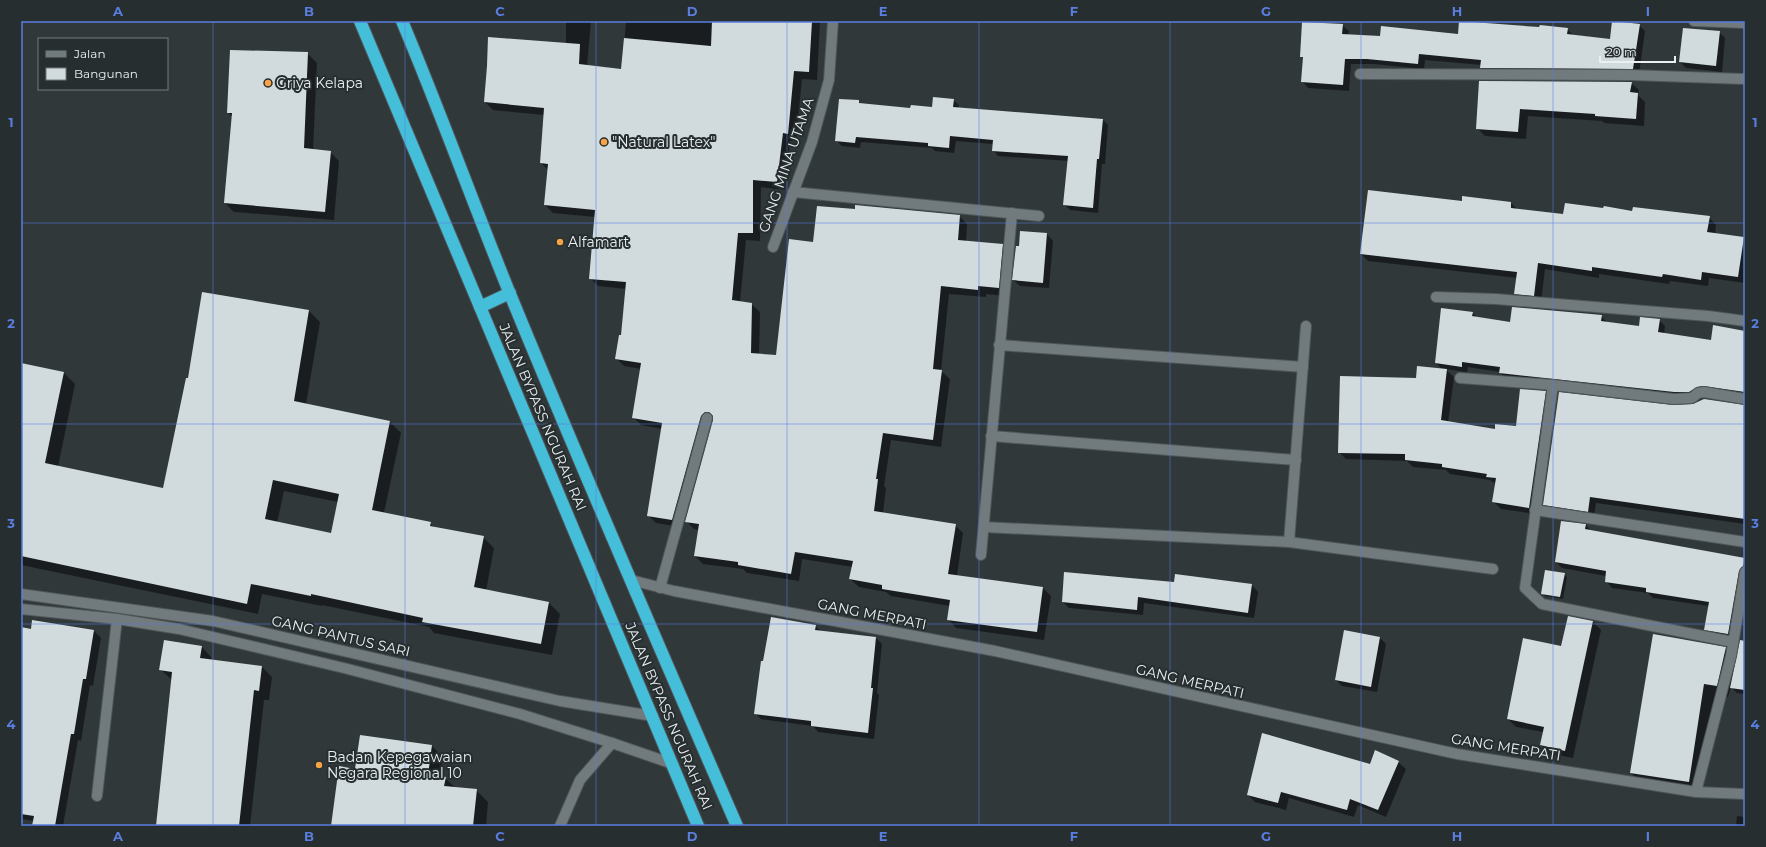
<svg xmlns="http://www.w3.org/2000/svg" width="1766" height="847" viewBox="0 0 1766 847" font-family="Montserrat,sans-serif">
<rect width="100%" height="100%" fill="#30383a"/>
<!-- shadow -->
<g fill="#0007" fill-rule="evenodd">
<path d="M566,21H591L587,66L622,70L626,21H820L817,80L802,79L796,141H790L785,190L761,187L760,241L746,240L740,302L751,304L760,312L759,355L776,356L814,244L959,216L967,224L966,242L1002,245L1010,253L1006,296L986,294V297L949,294L941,371L950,379L941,447L891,440L884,486L886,488L883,513L955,525L963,533L957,576L1043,588L1051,596L1044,640L956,628L948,619L950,606L891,596L886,592L859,587L850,579L853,567L802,559L799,581L747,573L743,569L703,564L695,556L699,530L694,529L686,521L715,418L708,424L680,527L656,523L648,515L662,429L641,425L633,417L641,369L624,366L616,358L621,337L626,289L598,286L590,278L595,217L553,213L545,205L549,171L541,163L544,115L493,110L485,102L566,44Z"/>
<path d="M1342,25L1349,31L1348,35L1381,37L1458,35L1540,29H1567L1573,35L1610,40L1639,25L1645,31L1639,74H1488L1481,68L1482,65L1425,60L1424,69L1374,64H1351L1349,91L1308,88L1302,81L1303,58L1301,56Z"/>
<path d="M1719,32L1725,38L1722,72L1686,68L1680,62Z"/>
<path d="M307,53L317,63L313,150L330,152L339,161L334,220L234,212L225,203L233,117L228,113Z"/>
<path d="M1480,82L1631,83L1639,90L1638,95L1645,102L1644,126L1604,123L1602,121L1528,116L1526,139L1485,136L1477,128Z"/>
<path d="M953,100L959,105L958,108L1103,120L1108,125L1105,164H1102L1098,213L1070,210L1065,205L1069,161L998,156L993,150V144L956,141L954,153L935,151L932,148L861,142L860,148L842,146L836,140L858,101L862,105L911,109L933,108Z"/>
<path d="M1463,202L1511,203L1518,210L1564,215L1633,212L1709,217L1716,225L1715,234L1743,238L1745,240V283L1709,278L1708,286L1670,281L1669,284L1599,274V278L1545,269L1541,302L1523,301L1515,294L1518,278L1368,261L1361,254Z"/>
<path d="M1021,232L1047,234L1053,241L1049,288L1020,286L1013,280Z"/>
<path d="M309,311L320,322L306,404L390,422L401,433L384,513L430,523L435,528L483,537L494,548L486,591L549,603L560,614L552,655L434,633L429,627L322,605V606L262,594L258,614L21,565V364L64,373L75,384L58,467L164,489ZM284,491L338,502L332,535L277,523Z"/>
<path d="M1473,313L1477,318L1511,323L1601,316L1607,322L1640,327L1659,320L1665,326L1664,334L1712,341L1745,332V397H1696L1506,379L1500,372L1468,367L1467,372L1445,369L1454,377L1448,423L1495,430L1517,428L1545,392L1552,399L1536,514L1501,509L1494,502L1496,484L1490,480L1450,474L1446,470L1413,467L1407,461L1346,459L1339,452L1417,379L1443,370L1436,363Z"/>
<path d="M1674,406H1745V524L1596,503L1594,517L1550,510L1544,504Z"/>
<path d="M1586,525L1591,531L1744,559L1745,576L1734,640L1711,635L1705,629L1709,606L1653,598L1648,593L1612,588L1606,581V576L1562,568L1556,562Z"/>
<path d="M1564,574L1567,577L1563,599L1545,596L1542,593Z"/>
<path d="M1176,575L1252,585L1258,592L1254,618L1144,603L1143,615L1069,608L1063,602L1175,583Z"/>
<path d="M1593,622L1601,630L1573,758L1548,753L1541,745L1543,732L1516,727L1508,719L1562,647Z"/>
<path d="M815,626L822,632L876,638L882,644L877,693L879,695L874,739L818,732L813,726L761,719L755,713L764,663Z"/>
<path d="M21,628L31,630L94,631L101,638L93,686L90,685L81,741L78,740L63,826H33L34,821L21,819Z"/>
<path d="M1345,631L1380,638L1386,644L1377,692L1342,686L1336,680Z"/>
<path d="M1745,642V694L1737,693L1731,687L1728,697L1716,695L1700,794L1643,784L1631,773L1725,648L1737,660Z"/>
<path d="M201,646L211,657V661L262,667L272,677L269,700H264L250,826H157L172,680L161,670Z"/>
<path d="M431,745L443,757L440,777L445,778L456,788L476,790L488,802L486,826H332L356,770Z"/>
<path d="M1398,762L1406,769L1386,817L1358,805L1354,817L1289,798L1286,810L1255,802L1248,795L1370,765Z"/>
<path d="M1737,816L1745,817V826H1736Z"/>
</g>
<!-- building -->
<g fill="#d1dbde" fill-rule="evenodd">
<path d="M712,21H812L809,72L794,71L788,134L783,133L777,182L753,180V233H738L732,300L752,303L751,353L776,355L789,239L813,242L817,206L855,209V205L960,215L958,240L1003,244L999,288L978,286V290L941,286L933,369L942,370L933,440L883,433L876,479H878L874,511L956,524L948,574L1043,587L1037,632L947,620L950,600L882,589V585L849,579L853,561L795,552L791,574L738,565V562L694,556L699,524L685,522L713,420V416L709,412H705L701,416L672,520L647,516L662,423L632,418L641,363L615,359L619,335H621L626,282L589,279L595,210L544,205L548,164L540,163L544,108L484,102L487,66L488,37L580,44L579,64L621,69L624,38L711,46Z"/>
<path d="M1459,21L1539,27L1540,25L1568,28L1567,34L1610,39L1612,21L1640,24L1633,69L1480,68L1481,60L1419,54L1418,64L1367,59H1345L1343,85L1301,82L1303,57H1300L1302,22L1343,24L1342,34L1380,36L1381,26L1458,34Z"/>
<path d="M1683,28L1720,31L1716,66L1679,62Z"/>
<path d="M230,50L308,52L304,148L331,151L325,212L224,203L232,113H227Z"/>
<path d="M1479,81L1632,82L1630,92L1638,93L1636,119L1595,116V114L1520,109L1518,132L1476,129Z"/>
<path d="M933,97L954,99L953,107L1103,119L1099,159H1097L1093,208L1063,205L1068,156L992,151L993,140L950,136L949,148L928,146V143L856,137L855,143L835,141L839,99L859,100V103L910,108L911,105L932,107Z"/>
<path d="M1368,190L1462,201V196L1511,202V208L1563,214L1565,203L1603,208L1604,206L1632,211L1633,207L1710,216L1707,232L1744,237L1738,277L1702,272L1701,280L1663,274L1662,277L1592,267V271L1538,263L1534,296L1514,294L1517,272L1360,254Z"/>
<path d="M1020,231L1047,233L1043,283L1012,280L1016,246H1019Z"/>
<path d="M202,292L309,310L294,401L390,421L372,510L431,522L430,526L484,536L474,587L549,602L541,644L422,622L423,618L311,594V596L251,584L247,604L21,556V363L64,372L45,463L163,488L186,378H188ZM273,480L339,494L331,533L265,519Z"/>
<path d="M1512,307L1602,315L1601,321L1639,326L1640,317L1660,319L1658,332L1711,340L1713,325L1745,331V392L1703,386L1697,387L1689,392H1674L1499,373L1500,367L1462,362V367L1435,363L1441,308L1473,312L1472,316L1510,322Z"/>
<path d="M1417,366L1447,369L1441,420L1495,429V424L1516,426L1520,389L1546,391L1529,508L1492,502L1496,478L1486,477L1487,474L1442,467V464L1405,460V454L1338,453L1340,376L1416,378Z"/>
<path d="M1559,392L1673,405L1693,404L1704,399L1745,405V519L1590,497L1588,512L1543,505Z"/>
<path d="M1561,521L1586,524L1585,529L1745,558L1743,566L1739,571L1728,634L1704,630L1709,602L1646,592V588L1605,582L1606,571L1555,562Z"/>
<path d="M1545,570L1565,573L1560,597L1541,594Z"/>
<path d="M1064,572L1174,582L1175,574L1252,584L1248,613L1138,597L1137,610L1062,602Z"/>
<path d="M1568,616L1593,621L1565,751L1540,745L1544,727L1507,719L1523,638L1561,646Z"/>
<path d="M771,617L816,625L815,630L876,637L871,688H873L868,733L811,726V721L754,714L761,661H763Z"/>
<path d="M32,620L94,630L86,679H83L74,734H71L55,826H32L34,816L21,814V627L31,629Z"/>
<path d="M1344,630L1380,637L1371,687L1335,680Z"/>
<path d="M1653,634L1726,647L1717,686L1704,684L1689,782L1630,773Z"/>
<path d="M164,640L202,646L200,658L262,666L259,691L254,690L239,826H156L172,672L159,670Z"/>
<path d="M1740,640L1745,641V690L1730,688Z"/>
<path d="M1262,733L1370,764L1375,750L1399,761L1378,810L1350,799L1347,810L1281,792L1278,803L1247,795Z"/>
<path d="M360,735L432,745L428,775L446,777L444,786L477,789L473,826H331L339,766L355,769Z"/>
</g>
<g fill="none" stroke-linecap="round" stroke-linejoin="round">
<defs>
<g id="street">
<path d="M1694,21L1745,23"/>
<path d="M1360,74L1630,75L1745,79"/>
<path d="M793,192L1039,216"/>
<path d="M773,247L812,142L829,80L833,21"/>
<path d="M1436,297L1496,299L1708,316L1745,321"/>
<path d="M999,345L1303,367"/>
<path d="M1460,378L1553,385"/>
<path d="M991,436L1296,460"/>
<path d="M1535,510L1745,542"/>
<path d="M984,527L1289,542L1493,569"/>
<path d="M1289,542L1306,326"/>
<path d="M981,555L1012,213"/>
<path d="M631,580L674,591L995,651L1457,754L1696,792L1745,794"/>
<path d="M660,588L707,418"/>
<path d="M21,594L213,621L560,701L653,716"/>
<path d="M21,609L117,619L179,629L344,668L520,714L612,743"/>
<path d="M1733,642L1542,604L1525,588L1553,385L1674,399L1692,398L1698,393L1704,392L1745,399"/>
<path d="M1696,792L1731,656L1745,572"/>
<path d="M97,796L117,619"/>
<path d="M560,826L580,780L612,743L673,764"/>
</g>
<g id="highway">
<path d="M360,21L698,826"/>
<path d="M402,21C440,111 473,203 510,294C583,472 660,649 737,826"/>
<path d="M480,307L510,293"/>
</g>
</defs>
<!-- street casing -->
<use href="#street" stroke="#4f5557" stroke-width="12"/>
<!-- highway casing -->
<use href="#highway" stroke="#4f5557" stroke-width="14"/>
<!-- street -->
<use href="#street" stroke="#717a7c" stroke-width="10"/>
<!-- highway -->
<use href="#highway" stroke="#45bed9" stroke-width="12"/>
</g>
<!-- grid -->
<path fill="none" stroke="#5a7edf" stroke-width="1" stroke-opacity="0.55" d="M213,21V826M405,21V826M596,21V826M787,21V826M979,21V826M1170,21V826M1361,21V826M1553,21V826M21,223H1745M21,424H1745M21,624H1745"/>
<!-- markers -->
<g fill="#f5a345" stroke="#262e30" stroke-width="1.5">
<circle cx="268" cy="83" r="4"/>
<circle cx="604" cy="142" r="4"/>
<circle cx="560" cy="242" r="4"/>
<circle cx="319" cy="765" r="4"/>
</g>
<g text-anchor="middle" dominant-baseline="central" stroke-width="4" stroke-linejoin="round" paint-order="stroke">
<!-- poi labels -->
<g font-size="14" fill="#eaeff0" stroke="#262e30" text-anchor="start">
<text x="276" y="83">Griya Kelapa</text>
<text x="612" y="142">"Natural Latex"</text>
<text x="568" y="242">Alfamart</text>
<text x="327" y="757">Badan Kepegawaian<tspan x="327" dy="16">Negara Regional 10</tspan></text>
</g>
<!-- street labels -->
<g font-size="14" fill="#eaeff0" stroke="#262e30">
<text transform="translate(786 165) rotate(-71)">GANG MINA UTAMA</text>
<text transform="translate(543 417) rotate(67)">JALAN BYPASS NGURAH RAI</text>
<text transform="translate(872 614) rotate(11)">GANG MERPATI</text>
<text transform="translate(341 636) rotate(13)">GANG PANTUS SARI</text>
<text transform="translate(1190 681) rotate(13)">GANG MERPATI</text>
<text transform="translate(669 716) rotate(67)">JALAN BYPASS NGURAH RAI</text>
<text transform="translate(1506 747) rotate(9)">GANG MERPATI</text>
</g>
</g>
<!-- border -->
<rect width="1766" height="847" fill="none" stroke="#262e30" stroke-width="44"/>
<!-- legend -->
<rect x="38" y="38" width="130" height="52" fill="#262e30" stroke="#747b7d"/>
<rect x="46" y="51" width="20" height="6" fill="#717a7c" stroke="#747b7d"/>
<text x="74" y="58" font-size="12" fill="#eaeff0">Jalan</text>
<rect x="46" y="68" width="20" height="12" fill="#d1dbde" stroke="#747b7d"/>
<text x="74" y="78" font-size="12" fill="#eaeff0">Bangunan</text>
<!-- scale -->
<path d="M1600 56v6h75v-6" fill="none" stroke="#eaeff0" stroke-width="2"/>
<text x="1606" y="56" font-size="12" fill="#eaeff0" stroke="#262e30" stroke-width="3" paint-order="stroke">20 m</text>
<rect x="22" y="22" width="1722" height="803" fill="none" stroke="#5a7edf" stroke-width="1.5"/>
<g font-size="13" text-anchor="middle" font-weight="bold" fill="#5a7edf">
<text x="118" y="16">A</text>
<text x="309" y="16">B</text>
<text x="500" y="16">C</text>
<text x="692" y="16">D</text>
<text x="883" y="16">E</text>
<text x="1074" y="16">F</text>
<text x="1266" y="16">G</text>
<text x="1457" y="16">H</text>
<text x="1648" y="16">I</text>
<text x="11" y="127">1</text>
<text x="1755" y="127">1</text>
<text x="11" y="328">2</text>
<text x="1755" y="328">2</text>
<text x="11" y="528">3</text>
<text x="1755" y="528">3</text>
<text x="11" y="729">4</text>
<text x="1755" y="729">4</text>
<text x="118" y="841">A</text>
<text x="309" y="841">B</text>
<text x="500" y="841">C</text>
<text x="692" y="841">D</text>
<text x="883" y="841">E</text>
<text x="1074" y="841">F</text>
<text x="1266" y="841">G</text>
<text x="1457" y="841">H</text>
<text x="1648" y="841">I</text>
</g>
</svg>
